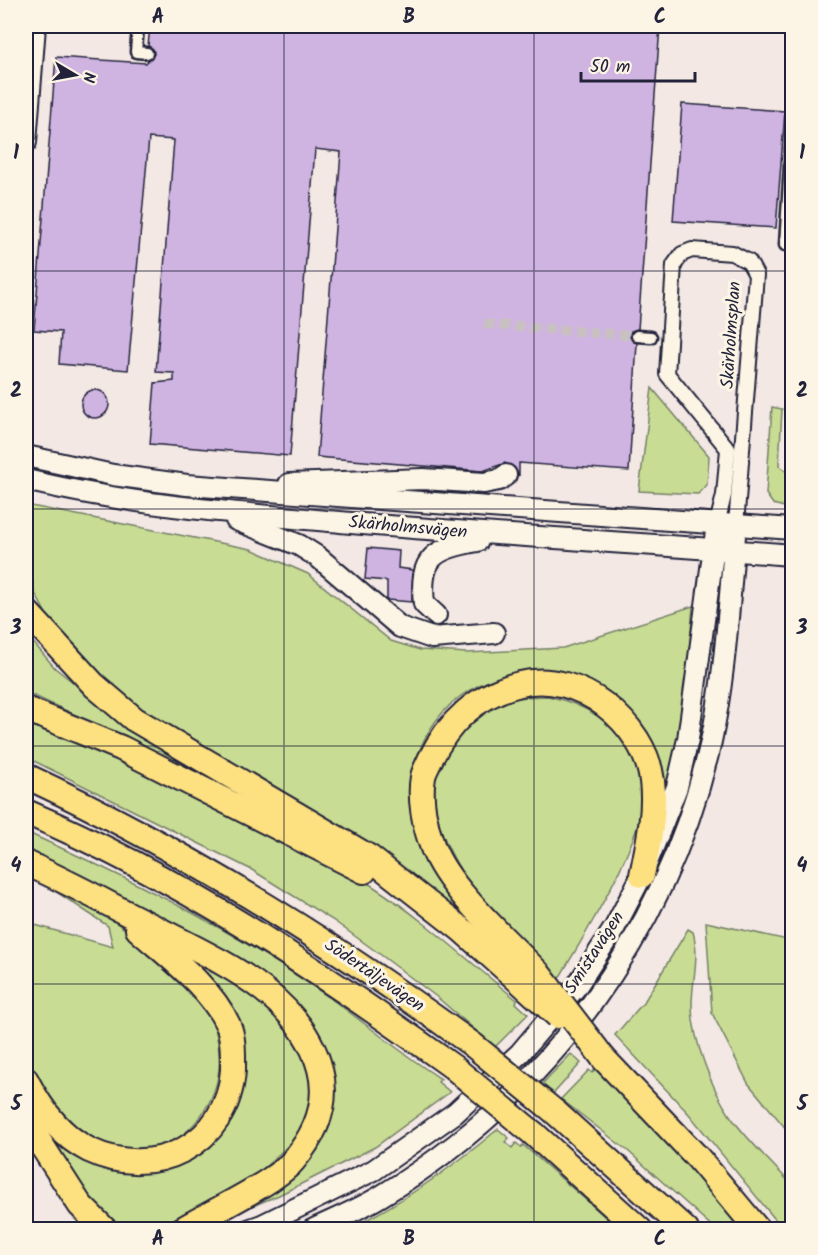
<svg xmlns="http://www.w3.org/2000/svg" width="818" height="1255" viewBox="0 0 818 1255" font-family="Kalam,sans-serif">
<rect width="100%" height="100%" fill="#f3e8e4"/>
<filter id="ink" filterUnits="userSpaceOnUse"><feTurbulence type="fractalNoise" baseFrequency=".0167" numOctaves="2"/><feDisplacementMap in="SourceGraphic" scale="12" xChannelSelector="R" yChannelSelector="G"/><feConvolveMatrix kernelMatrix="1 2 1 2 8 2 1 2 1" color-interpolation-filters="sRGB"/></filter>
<g filter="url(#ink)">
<!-- green -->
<g fill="#c8dd93" stroke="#758067" stroke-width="1.5">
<path d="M652,388L709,456L707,485L698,494L639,491Z"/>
<path d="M772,407L782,409L779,466L792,476V509L773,504L766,494Z"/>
<path d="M26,505L251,549L308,574L391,641L420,650L467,653L563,648L693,606C690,637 683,766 665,783C661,763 654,741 639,726C631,717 558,693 542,686C534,683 521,675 512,676C449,682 405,747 411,807L495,942L330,820L124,702L51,623L35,593L26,551Z"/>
<path d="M26,634L55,668L98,702L273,811L204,775L26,692Z"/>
<path d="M548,696C587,705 615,722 634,757C637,763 643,771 644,778C652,831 584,935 557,982C506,928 419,851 437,769C441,750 449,737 465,725C500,701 505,697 548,696Z"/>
<path d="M26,715C142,770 265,818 374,887C425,920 470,963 517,1000L516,1003L528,1014L495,1047L438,998L381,955L334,921L252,870L26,757Z"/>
<path d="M26,832C124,876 222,924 311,985C356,1015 396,1050 441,1079L438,1082L450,1092L375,1147L279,1195L231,1215L322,1128L297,1010L26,853Z"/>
<path d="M46,885C64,894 82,901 99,911C127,927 149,952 172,974C185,987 201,1001 211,1018C216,1027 218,1042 219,1053C221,1077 214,1098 200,1117C137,1198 51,1123 26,1052V920L28,923L113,947L108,926Z"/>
<path d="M706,922L792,941V1136L748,1083L712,1013Z"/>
<path d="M688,929L693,932C700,957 692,980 692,1005C692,1038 712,1090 731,1117C748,1141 772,1163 792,1185V1229H783L689,1114L615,1035L644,1002Z"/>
<path d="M175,947L269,1003L302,1046L310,1072L311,1097L305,1122L295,1139L263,1169L165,1229H121C83,1197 60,1156 35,1114C62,1140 89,1175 131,1172C147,1171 165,1165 181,1162L242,1058Z"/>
<path d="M571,1054L581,1063L554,1093L542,1084Z"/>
<path d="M597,1067L751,1229H715L628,1151L561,1099L589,1070L592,1073Z"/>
<path d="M498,1129L509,1138L505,1142L512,1148L516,1143L521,1147L523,1145L619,1229H349C403,1202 452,1168 498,1129Z"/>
</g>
<!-- building -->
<g fill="#cfb4e2" stroke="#22223b" stroke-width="1.5">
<path d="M150,26H660L638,329L631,331L630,336L637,343L629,471L519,463V476L515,468L505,463L483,471L317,457L341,152L315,149L290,456L150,444L155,383L174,381V373L156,372L174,140L149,138L128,370L59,364L61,332L34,330L56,57L146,63L154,54L153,49L148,46Z"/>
<path d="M682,104L785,111L776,228L673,221Z"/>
<circle cx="95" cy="404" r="14"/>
<path d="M368,548L399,551L398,568L413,570L412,602L387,600V581L365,579Z"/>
</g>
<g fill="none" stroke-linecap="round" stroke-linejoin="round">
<!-- pedestrian-tunnel -->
<path stroke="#c9c0c2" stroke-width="10" stroke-dasharray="10 5" stroke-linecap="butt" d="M484,324L637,336"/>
<defs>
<g id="pedestrian">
<path d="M138,26L136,52L147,53"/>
<path d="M785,245L792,134"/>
<path d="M637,336L651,337"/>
</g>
<path id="minor" d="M717,524L724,495L728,449L667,374L674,265L682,254L692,250L732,253L749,262L756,275L736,525"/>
<g id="secondary">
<path d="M26,142L35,26"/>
<path d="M26,456L113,475L187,485L792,529"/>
<path d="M26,480C129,505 234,513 340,522C491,535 642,543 792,555"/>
<path d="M289,484L423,479L484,483L499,480L506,475"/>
<path d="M236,520L299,545L318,557L400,627L432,638L494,633"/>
<path d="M436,615L424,604C419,556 434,549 478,541"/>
<path d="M248,1230L262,1225L374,1170L455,1113L520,1053L576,987L615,927L642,875L677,787L688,739L717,524"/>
<path d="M312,1230C335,1219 360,1209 381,1196C548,1095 665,936 710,746C726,675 729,598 736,525"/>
</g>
<g id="motorway">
<path d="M26,611L94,685L134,719L369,857L462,930L527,988"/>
<path d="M26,709L121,748L364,871"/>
<path d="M26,776C184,850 332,942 473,1045"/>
<path d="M26,812C179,877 318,970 453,1067"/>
<path d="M26,863C69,882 110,905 152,926C215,959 300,993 320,1069C329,1103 316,1134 293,1161C274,1183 210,1213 181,1230"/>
<path d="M538,973C507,940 449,890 433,848C425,827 419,799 423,777C424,771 428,765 430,760C448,722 478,694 520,684C578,669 645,723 652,781C656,812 648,845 642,875"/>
<path d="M604,1059L698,1158L758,1230"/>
<path d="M26,1080C40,1108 61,1136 89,1150C154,1181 228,1145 233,1070C233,1057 234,1038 228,1025C210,986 169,957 138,929"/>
<path d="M555,1112L686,1230"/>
<path d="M26,1121L80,1205L105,1230"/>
<path d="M534,1134L640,1230"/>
</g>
</defs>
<!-- pedestrian casing -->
<use href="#pedestrian" stroke="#22223b" stroke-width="15"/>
<!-- minor casing -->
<use href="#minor" stroke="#22223b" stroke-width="18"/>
<!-- secondary casing -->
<use href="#secondary" stroke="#22223b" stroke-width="24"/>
<!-- motorway casing -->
<use href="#motorway" stroke="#22223b" stroke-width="28"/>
<!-- pedestrian -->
<use href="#pedestrian" stroke="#fcf5e5" stroke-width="10"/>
<!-- minor -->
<use href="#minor" stroke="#fcf5e5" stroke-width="14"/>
<!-- secondary -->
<use href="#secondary" stroke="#fcf5e5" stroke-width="20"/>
<!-- motorway -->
<use href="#motorway" stroke="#fde080" stroke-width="24"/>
<defs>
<g id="motorway-bridge">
<path d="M538,973L604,1059"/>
<path d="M527,988L558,1016"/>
<path d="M473,1045L555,1112"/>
<path d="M453,1067L534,1134"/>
</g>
</defs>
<!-- motorway-bridge casing -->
<use href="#motorway-bridge" stroke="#22223b" stroke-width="28" stroke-linecap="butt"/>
<!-- motorway-bridge -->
<use href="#motorway-bridge" stroke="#fde080" stroke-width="24"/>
</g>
</g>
<!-- grid -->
<path fill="none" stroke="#22223b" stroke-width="1.5" stroke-opacity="0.55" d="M284,26V1230M534,26V1230M26,271H792M26,509H792M26,746H792M26,984H792"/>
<g text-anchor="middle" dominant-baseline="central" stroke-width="6" stroke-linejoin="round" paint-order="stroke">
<!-- street labels -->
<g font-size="18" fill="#22223b" stroke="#fcf5e5">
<text transform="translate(732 335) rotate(-86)">Skärholmsplan</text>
<text transform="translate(408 528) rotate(5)">Skärholmsvägen</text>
<text transform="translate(595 953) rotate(-57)">Smistavägen</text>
<text transform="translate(374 976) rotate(34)">Södertäljevägen</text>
</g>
</g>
<!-- margin -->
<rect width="818" height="1255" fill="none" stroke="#fcf5e5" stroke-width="66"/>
<!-- north arrow -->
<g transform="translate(75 75) rotate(100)" stroke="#fcf5e5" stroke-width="4.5" paint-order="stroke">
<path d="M0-4.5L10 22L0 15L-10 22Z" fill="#22223b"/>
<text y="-9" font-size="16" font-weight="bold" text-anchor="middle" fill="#22223b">N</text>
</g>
<!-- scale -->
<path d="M581 72v9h114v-9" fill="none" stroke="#22223b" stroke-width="3"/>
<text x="590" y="72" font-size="18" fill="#22223b" stroke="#fcf5e5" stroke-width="4.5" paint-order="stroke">50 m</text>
<rect x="33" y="33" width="752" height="1189" fill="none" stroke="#22223b" stroke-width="2"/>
<g font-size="20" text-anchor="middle" font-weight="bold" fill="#22223b">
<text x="158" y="23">A</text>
<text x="409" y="23">B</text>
<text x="660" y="23">C</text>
<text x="16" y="159">1</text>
<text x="802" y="159">1</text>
<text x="16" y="397">2</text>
<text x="802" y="397">2</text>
<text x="16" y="634">3</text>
<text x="802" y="634">3</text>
<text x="16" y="872">4</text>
<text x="802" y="872">4</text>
<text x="16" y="1110">5</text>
<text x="802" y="1110">5</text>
<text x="158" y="1245">A</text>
<text x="409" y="1245">B</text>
<text x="660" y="1245">C</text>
</g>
</svg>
